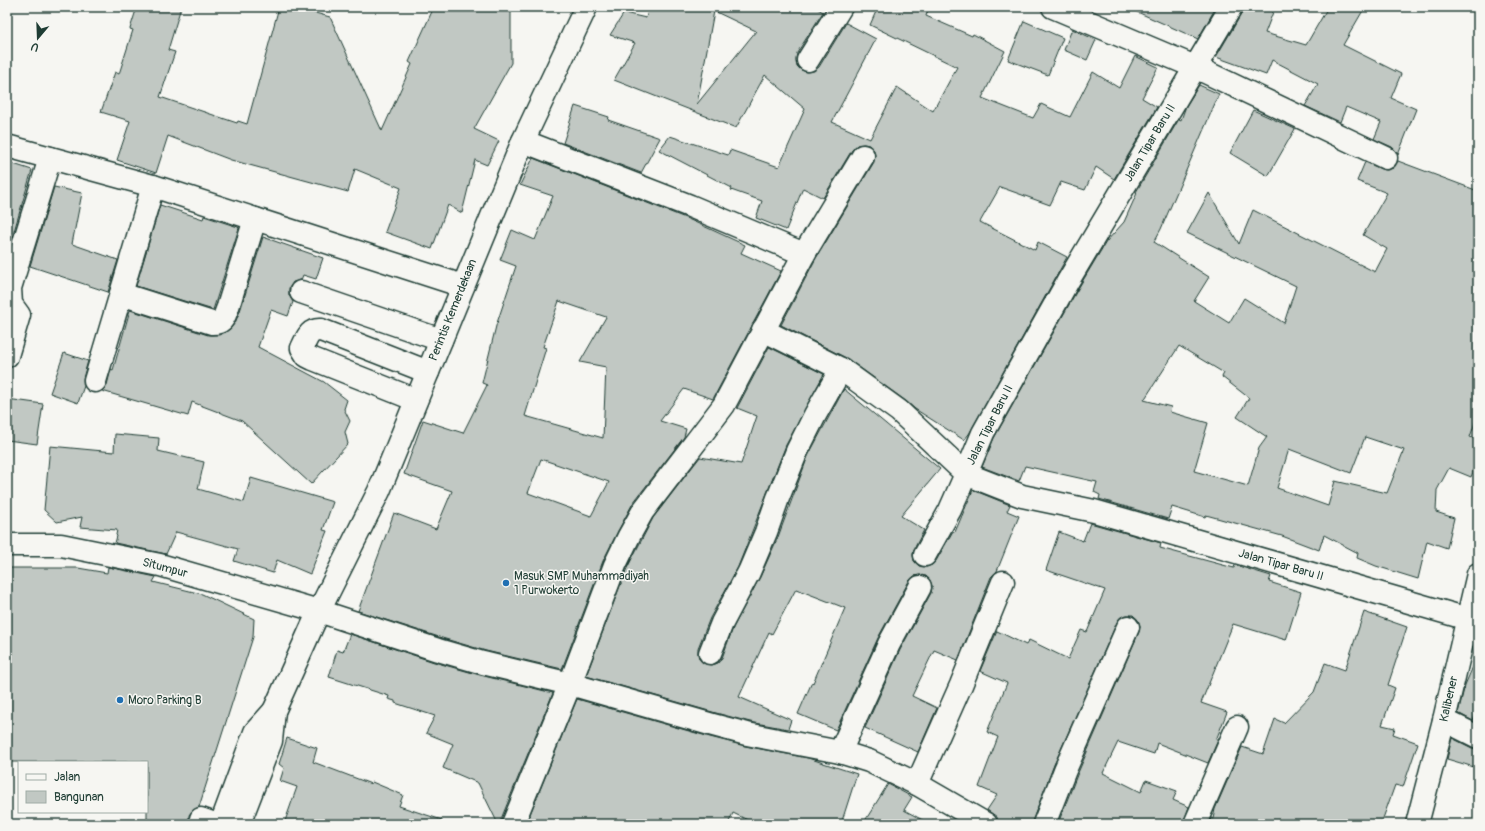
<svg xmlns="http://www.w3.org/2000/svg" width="1485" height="831" viewBox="0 0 1485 831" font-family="Pangolin,sans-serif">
<rect width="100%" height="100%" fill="#f6f6f2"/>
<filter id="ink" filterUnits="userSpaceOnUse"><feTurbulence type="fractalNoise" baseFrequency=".025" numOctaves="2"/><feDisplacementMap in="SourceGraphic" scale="8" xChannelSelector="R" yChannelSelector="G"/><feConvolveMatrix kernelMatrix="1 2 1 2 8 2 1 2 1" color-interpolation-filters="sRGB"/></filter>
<g filter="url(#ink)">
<!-- building -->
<g fill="#c1c8c3" stroke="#1f3d34" fill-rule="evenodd">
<path d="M137,7H181L168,50L175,52L160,97L237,123L238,121L247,124L279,7H293L330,17L382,131L412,64L409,62L434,7H511V63L474,129L499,141L487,165L475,160L462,213L448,205L432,249L385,232L401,188L355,169L348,192L231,160L168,136L156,173L117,160L130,121L101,112L115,72L119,74L133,30L130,29Z"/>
<path d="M649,7H815L823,12L797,53L796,59L797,66L801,70L807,72L814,71L819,67L846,23L876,39L832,122L870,139L897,87L933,111L957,67L870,25L878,7H929L926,16L972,36L973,34L1005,51L982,98L1033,118L1041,104L1070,117L1093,72L1119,88L1135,56L1158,67L1142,98L1157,107L1114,179L1096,167L1085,190L1061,182L1050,205L1000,187L980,222L1035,250L1038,242L1067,257L969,434L964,440L915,409L906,401L848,359L781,325L815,260L874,162L875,156L874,150L869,145L864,144L857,145L852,150L823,198L803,188L786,230L756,218L762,201L731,190L732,188L659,150L670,136L728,155L730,150L779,167L805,109L765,75L736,128L614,80L635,43L610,35L624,13L646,18ZM714,11L756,31L697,104Z"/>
<path d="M1126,7H1216L1198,39Z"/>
<path d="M1243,7H1275L1265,33L1306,45L1328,7H1365L1343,45L1401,74L1391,98L1416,109L1398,155L1396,151L1392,147L1374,139L1381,122L1346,107L1340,122L1305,106L1318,84L1272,60L1266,75L1216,57L1242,13Z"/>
<path d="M1024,21L1063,38L1048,75L1008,60Z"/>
<path d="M1072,29L1096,40L1087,60L1064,50Z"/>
<path d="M1199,85L1219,94L1161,229L1154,242L1209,277L1194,301L1229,323L1244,298L1284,323L1296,286L1187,233L1209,193L1239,244L1253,210L1375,272L1387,249L1363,235L1387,193L1357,181L1365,162L1381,169L1387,170L1393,168L1398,161L1478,191V414L1470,437L1478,440V459L1471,477L1449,468L1437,490L1436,512L1454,518L1447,548L1427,541L1418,579L1376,566L1357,558L1358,553L1324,535L1319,550L1282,536L1206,515L1205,517L1172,507L1168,519L1099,499L1100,495L1094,492L1097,482L1025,466L1019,481L982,467L994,438L1079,287L1106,242L1124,222L1137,193L1136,192L1179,119L1181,120L1186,106ZM1179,346L1224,373L1222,377L1249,398L1237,417L1267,437L1259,448L1248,486L1194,471L1208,423L1170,412L1171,407L1144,400ZM1365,437L1404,450L1387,493L1335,481L1328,506L1277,488L1289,449L1351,473Z"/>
<path d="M575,106L609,117L608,120L660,138L641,173L563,143Z"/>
<path d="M1253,110L1295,129L1268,176L1230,153Z"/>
<path d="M533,158L688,219L745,245L741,253L781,271L713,399L684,389L660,421L686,429L684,437L633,503L618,531L603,561L562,669L486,651L442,638L358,611L394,513L436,529L452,491L404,474L423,420L463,433L487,385L482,383L496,326L516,266L500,260L512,230L535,240L553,196L520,185ZM559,301L606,317L580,362L606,367L603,438L525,416L546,348L543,347ZM541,459L609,482L591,516L528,493Z"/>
<path d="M7,162L32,170L7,255Z"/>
<path d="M54,187L82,193L72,244L118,260L108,292L30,266Z"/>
<path d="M160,205L203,219L204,216L238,227L239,228L213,310L136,286Z"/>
<path d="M263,237L323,258L316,279L303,275L301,280L293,282L289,288V295L293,302L288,316L271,310L258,347L324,382L347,400L344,409L350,421L345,432L348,444L311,484L242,421L192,402L188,416L102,391L107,385L111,369L113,370L130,310L208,335H219L230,329L235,323L240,311Z"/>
<path d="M769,347L824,374L786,445L738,567L710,618L698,648V654L700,660L705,664L712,665L718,663L722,658L733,628L760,577L778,537L808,456L844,389L940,469L901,516L924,530L914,549L913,555L914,561L919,566L926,567L932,565L936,561L953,531L955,532L973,490L1010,505L1007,511L1019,516L997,571L991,577L958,660L934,650L912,696L937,708L918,752L865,728L900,650L931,593L932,586L930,580L926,576L920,575L914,576L909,581L878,638L836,730L798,714L812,682L813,683L845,608L796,589L772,634L769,632L739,697L791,720L788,729L750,722L716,713L586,676L626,570L653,518L700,457L741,464L757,416L737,408Z"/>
<path d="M64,353L88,361L83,378L84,386L78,403L50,393Z"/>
<path d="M7,399L43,404L37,444L7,440Z"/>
<path d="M115,434L159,438L158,451L204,462L198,489L244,502L251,478L333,502L323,530L327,531L310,574L277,560L273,573L234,561L238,549L176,532L166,554L115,543L117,536L116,535L117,530L80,527L82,517L57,522L44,510L50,446L114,452Z"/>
<path d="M1090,523L1161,543L1160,548L1234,568L1235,565L1271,576L1269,582L1301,592L1286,640L1233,624L1201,703L1227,712L1216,740H1218L1208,763L1157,743L1154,754L1118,742L1103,773L1141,792L1146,780L1177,791L1173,800L1189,807L1183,824H1067L1059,821L1077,775L1139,632L1140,626L1138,620L1133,615H1127L1121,617L1117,622L1054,765L1031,824H998L997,817L987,810L997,795L979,787L998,737L987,732L1007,683L980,671L997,631L1026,645L1029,640L1068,659L1081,630L1087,632L1105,590L1046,570L1059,532L1083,541Z"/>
<path d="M108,567L156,577L153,582L202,594L254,619L253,637L199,807L193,810L189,815L190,824H147V762H7V568H78L107,573Z"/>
<path d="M1364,612L1407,627L1388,685L1395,688L1382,725L1395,728L1393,734L1418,743L1403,787L1395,785L1381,824H1209L1211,818L1213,819L1215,809L1242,747L1263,754L1275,719L1284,723L1314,692L1325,663L1345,670Z"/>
<path d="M350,634L434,662L480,675L553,693L501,819V824H498L478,783L443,768L453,744L426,733L435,716L395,703V701L388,699L389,696L329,677L337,650L343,652Z"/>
<path d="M1478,655V707L1473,721L1458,713L1465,685Z"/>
<path d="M577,699L710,737L745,746L808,758L857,774L841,824H756L733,813L728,824H526Z"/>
<path d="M287,738L317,748L313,762L371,784L372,782L403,795L399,806L442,820L441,824H284L297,787L280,781L284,768L279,764Z"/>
<path d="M1452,738L1472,748L1478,749L1474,767L1447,759Z"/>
<path d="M888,784L912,797L904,810L930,824H863Z"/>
</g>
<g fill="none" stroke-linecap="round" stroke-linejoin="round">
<defs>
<g id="minor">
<path d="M1053,7L1195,67L1386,158"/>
<path d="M1231,7L1068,281L983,433L966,474L1022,496L1094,511L1468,619"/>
<path d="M808,60L841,7"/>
<path d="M7,146L153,186L463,286"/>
<path d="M804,254L863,156"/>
<path d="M301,292L441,340"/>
<path d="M121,294L212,323C224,323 224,317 228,307L255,219"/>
<path d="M763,330L841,369L899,411L966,474L950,510L925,555"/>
<path d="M7,356L19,315L11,304L10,288L50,158"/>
<path d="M95,381L153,186"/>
<path d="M416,400L313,359L307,356L302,348C307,338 309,329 321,330L428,372"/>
<path d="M7,545H61L160,565L319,611L438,650L483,663L570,684L713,725L747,734L840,752L869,761L917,784L986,824"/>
<path d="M710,653L722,623L749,572L766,532L778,498L797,451L815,415L841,369"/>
<path d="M1444,720L1478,737"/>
<path d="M840,752L889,644L920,587"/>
<path d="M917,784L961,685L1003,582"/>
<path d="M201,819L215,824"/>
<path d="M221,824L255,732L274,711"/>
<path d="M239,824L271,741L274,711L319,611L379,491L523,141L586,7"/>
<path d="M513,824L570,684L615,565L629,536L643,511L724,405L804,254L690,206L523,141"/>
<path d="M1044,824L1065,770L1128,627"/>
<path d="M1195,824L1237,727"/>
<path d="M1417,824L1444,720L1478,574"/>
</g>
</defs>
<!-- minor casing -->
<use href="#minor" stroke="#1f3d34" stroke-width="25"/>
<!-- minor -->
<use href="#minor" stroke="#f6f6f2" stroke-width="22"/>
</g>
</g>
<!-- markers -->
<g fill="#1f6fb2" stroke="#f6f6f2" stroke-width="1.5">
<circle cx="506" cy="583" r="4"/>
<circle cx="120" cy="700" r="4"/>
</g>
<g text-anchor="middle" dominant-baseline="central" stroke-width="3" stroke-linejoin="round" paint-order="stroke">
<!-- street labels -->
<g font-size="12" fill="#1f3d34" stroke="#f6f6f2">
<text transform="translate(1150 143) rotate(-59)">Jalan Tipar Baru II</text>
<text transform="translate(453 310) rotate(-68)">Perintis Kemerdekaan</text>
<text transform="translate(990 425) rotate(-63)">Jalan Tipar Baru II</text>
<text transform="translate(1281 565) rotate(16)">Jalan Tipar Baru II</text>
<text transform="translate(165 568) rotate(15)">Situmpur</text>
<text transform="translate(1449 699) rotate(-77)">Kalibener</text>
</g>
<!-- poi labels -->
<g font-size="12" fill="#1f3d34" stroke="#f6f6f2" text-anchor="start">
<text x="514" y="576">Masuk SMP Muhammadiyah<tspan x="514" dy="14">1 Purwokerto</tspan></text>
<text x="128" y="700">Moro Parking B</text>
</g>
</g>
<!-- margin -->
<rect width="1485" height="831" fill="none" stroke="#f6f6f2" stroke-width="24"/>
<rect x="12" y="12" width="1461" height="807" fill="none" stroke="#1f3d34" stroke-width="1.5" filter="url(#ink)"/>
<!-- legend -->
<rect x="18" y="761" width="130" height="52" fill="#f6f6f2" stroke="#a0aca6"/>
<rect x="26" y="774" width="20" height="6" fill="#f6f6f2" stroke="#a0aca6"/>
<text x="54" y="781" font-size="12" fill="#1f3d34">Jalan</text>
<rect x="26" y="791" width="20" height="12" fill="#c1c8c3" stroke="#a0aca6"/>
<text x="54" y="801" font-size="12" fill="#1f3d34">Bangunan</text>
<!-- north arrow -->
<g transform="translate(38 38) rotate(199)" stroke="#f6f6f2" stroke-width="3" paint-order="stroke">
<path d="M0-3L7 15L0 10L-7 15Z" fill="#1f3d34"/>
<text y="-6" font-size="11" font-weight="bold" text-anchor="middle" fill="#1f3d34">U</text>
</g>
</svg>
